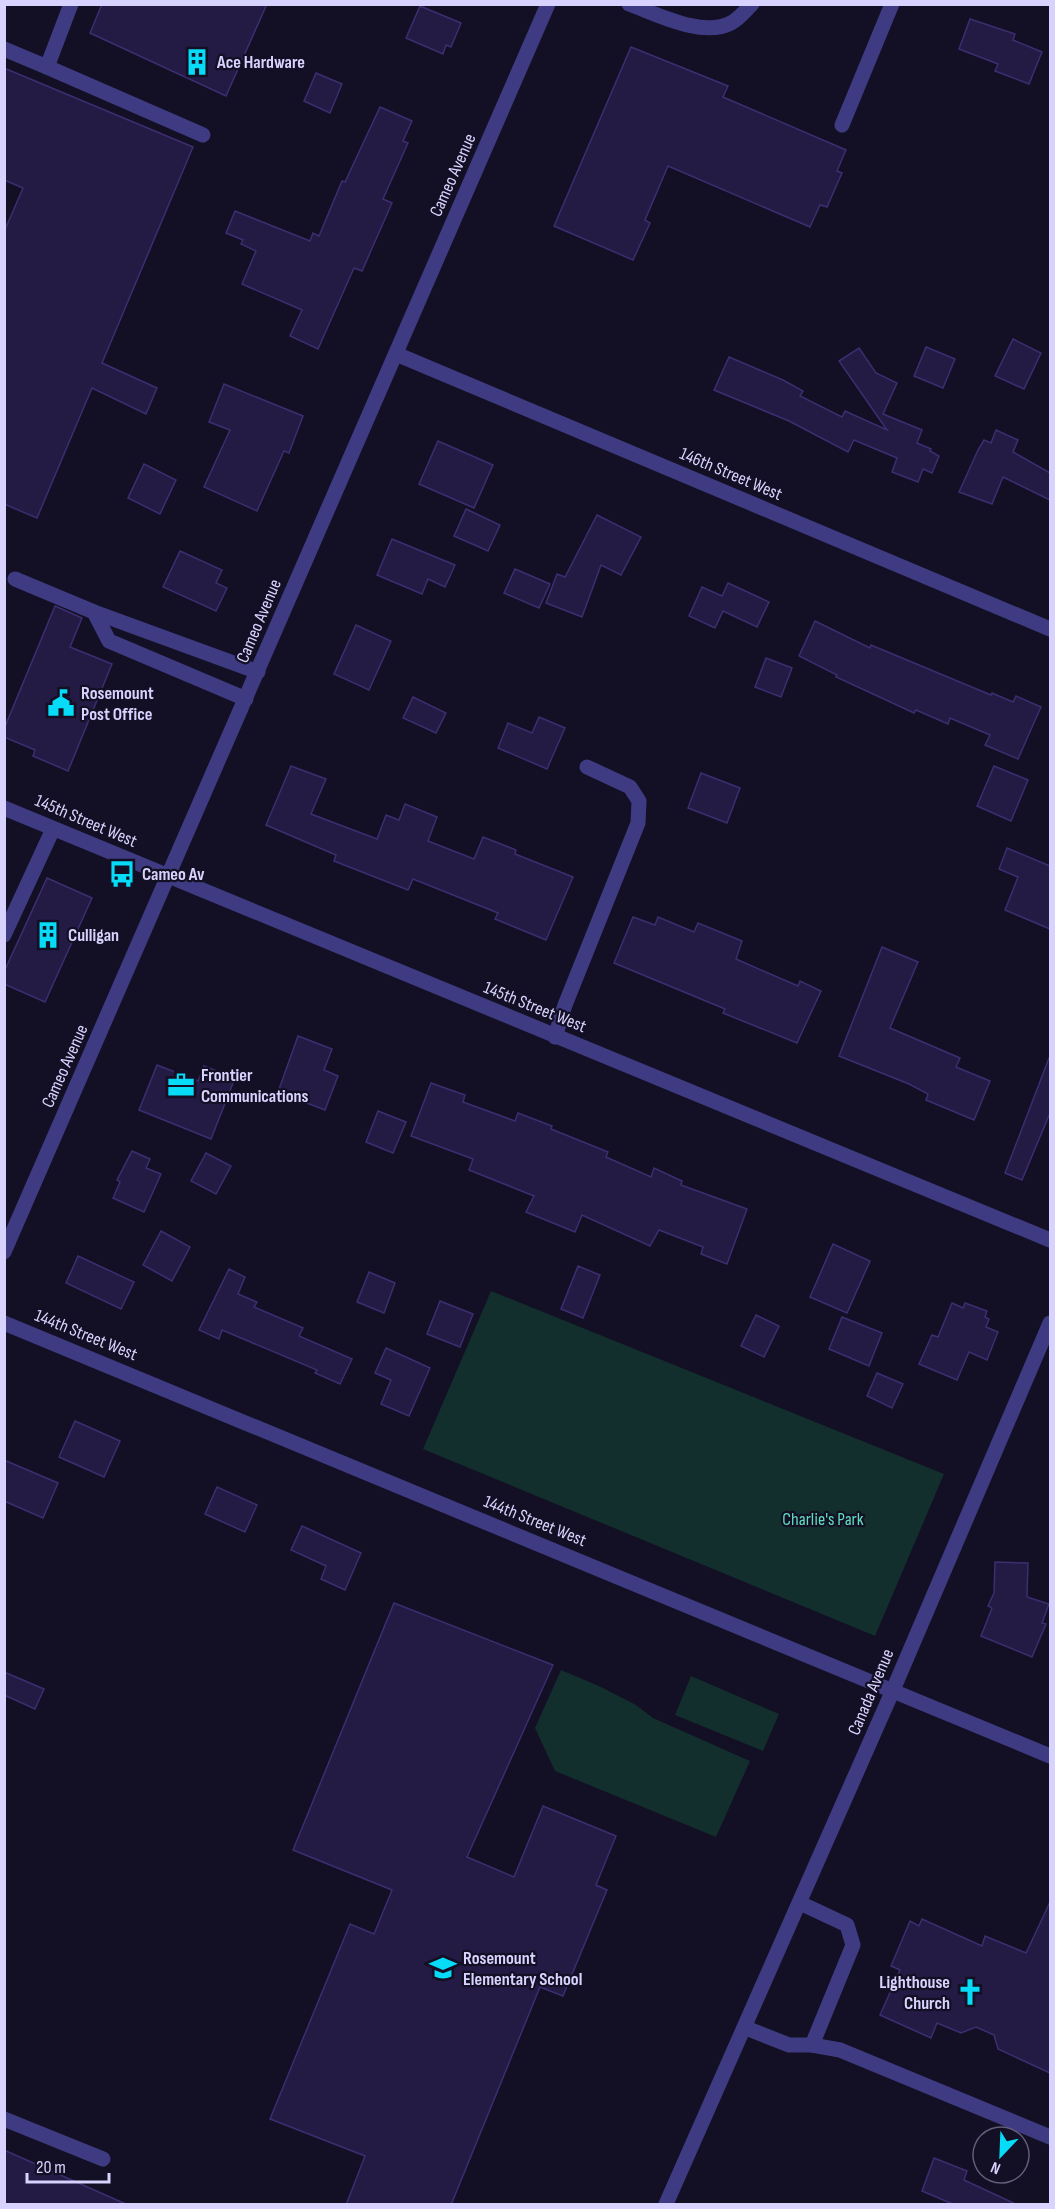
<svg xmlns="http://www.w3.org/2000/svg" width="1055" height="2209" viewBox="0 0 1055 2209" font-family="'Sofia Sans Condensed',sans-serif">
<rect width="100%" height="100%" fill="#130f24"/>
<!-- green -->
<g fill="#122e2d">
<path d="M491,1291L944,1474L875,1636L423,1449Z"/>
<path d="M561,1670L599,1686L636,1705L653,1718L750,1761L716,1837L555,1771L535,1728Z"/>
<path d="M691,1676L779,1714L763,1751L675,1715Z"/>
</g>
<!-- building -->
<g fill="#241b44" stroke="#3c2e70" stroke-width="1.5">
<path d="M102,4H267L226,96L90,33Z"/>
<path d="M420,6L461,23L451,47L446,45L443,54L406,38Z"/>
<path d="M970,19L1015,34L1013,40L1042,52L1029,84L995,71L998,64L959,49Z"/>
<path d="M631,47L728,86L723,97L846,150L837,171L842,173L827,207L820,205L810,227L668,166L645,220L650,223L633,260L554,226Z"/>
<path d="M4,68L193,147L102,363L157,388L146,414L92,388L37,518L4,504V232L23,188L4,180Z"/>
<path d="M316,73L342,84L330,113L304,101Z"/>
<path d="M380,107L412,121L403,141L408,143L383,199L392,203L362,271L354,268L318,349L290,336L302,310L242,284L256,251L241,244L243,240L226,233L235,211L310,241L313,233L319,236L342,181L345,182Z"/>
<path d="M1013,339L1041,353L1024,389L995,376Z"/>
<path d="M926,347L955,359L943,388L914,376Z"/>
<path d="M859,348L876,373L897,383L883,414L922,430L917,443L931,449L930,451L939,456L932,473L923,469L918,482L892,472L897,458L854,440L848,452L789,421L714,390L729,357L783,380L803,391L800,396L842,417L845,411L887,430L839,361Z"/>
<path d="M224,384L303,416L289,453L284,451L257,511L204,487L230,430L209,422Z"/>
<path d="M996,430L1018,440L1013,452L1050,473V500L1003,477L992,504L959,492L978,450L984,440L991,443Z"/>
<path d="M438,441L493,465L474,508L419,484Z"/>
<path d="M144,464L176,480L160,514L128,498Z"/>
<path d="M466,509L500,525L488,551L454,536Z"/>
<path d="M597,515L641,537L621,575L601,565L582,617L546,603L557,574L565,577Z"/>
<path d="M392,539L455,565L445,587L428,579L422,594L377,575Z"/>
<path d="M180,551L222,570L216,583L227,588L216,611L163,587Z"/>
<path d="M515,569L550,584L539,608L504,593Z"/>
<path d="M728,583L769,602L757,627L723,611L715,628L689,616L702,587L722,596Z"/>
<path d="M55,606L82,618L70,647L112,664L68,771L33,756L35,750L4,737V729Z"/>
<path d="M815,621L870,648L871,645L991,695L992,693L1013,702L1016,696L1041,707L1018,759L985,745L990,735L950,718L948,724L916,710L914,713L836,677L837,675L799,656Z"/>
<path d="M356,625L391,641L369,690L334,674Z"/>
<path d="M766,658L792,668L781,697L755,687Z"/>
<path d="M413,697L446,713L436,733L403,718Z"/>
<path d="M539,717L565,728L547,769L498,748L508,723L532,733Z"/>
<path d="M291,766L326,779L311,814L377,839L386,815L399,820L405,804L437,817L428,841L474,859L483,837L516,850L515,854L573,877L546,940L495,919L498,913L413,879L408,890L334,861L336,855L266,825Z"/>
<path d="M994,766L1028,780L1011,821L977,806Z"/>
<path d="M701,773L740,788L727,823L688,808Z"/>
<path d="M1007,848L1050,866V929L1005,910L1018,877L999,869Z"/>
<path d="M47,878L92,898L45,1002L4,984V972Z"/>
<path d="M633,917L655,925L658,917L694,932L698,923L742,941L736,959L798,986L800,981L821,991L797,1043L723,1013L725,1009L614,963Z"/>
<path d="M882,947L918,962L890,1028L960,1058L956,1067L990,1081L974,1120L926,1100L928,1094L909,1084L839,1056Z"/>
<path d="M298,1036L332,1049L324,1070L338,1076L325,1110L278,1092Z"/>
<path d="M1049,1058H1050V1113L1022,1180L1005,1173Z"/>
<path d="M157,1065L198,1081L204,1066L235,1078L211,1139L139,1110Z"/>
<path d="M431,1083L465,1095L463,1102L515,1121L518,1113L552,1126L551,1129L608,1152L606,1157L651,1177L654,1168L682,1181L681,1185L747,1209L727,1264L701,1254L703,1247L659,1230L650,1246L582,1215L575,1232L526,1212L534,1196L469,1170L473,1159L411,1136Z"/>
<path d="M378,1111L406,1122L393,1153L366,1142Z"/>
<path d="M132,1151L150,1159L146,1168L161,1174L144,1212L113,1198L120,1182L117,1180Z"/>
<path d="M206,1153L231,1166L216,1194L191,1181Z"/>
<path d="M161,1231L190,1247L172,1281L143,1265Z"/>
<path d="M833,1244L870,1261L847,1313L810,1297Z"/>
<path d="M78,1256L134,1282L121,1309L66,1283Z"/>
<path d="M578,1266L600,1275L583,1318L561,1309Z"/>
<path d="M229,1269L245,1277L238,1294L257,1302L254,1307L303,1328L299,1336L352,1359L340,1384L315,1373L317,1370L222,1330L219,1339L199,1330Z"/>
<path d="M369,1272L395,1283L384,1313L357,1302Z"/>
<path d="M440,1301L473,1314L460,1347L427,1334Z"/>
<path d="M952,1303L963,1308L965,1303L987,1311L985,1317L989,1319L986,1327L998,1332L987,1360L969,1352L957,1380L919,1364L932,1335L938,1337Z"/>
<path d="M756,1315L779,1326L764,1357L741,1346Z"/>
<path d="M842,1317L882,1333L869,1366L829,1349Z"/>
<path d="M386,1348L430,1368L409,1416L381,1404L391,1380L375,1373Z"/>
<path d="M877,1373L903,1384L892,1408L867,1396Z"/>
<path d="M75,1421L120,1441L104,1477L59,1457Z"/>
<path d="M4,1460L58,1483L43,1518L4,1501Z"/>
<path d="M217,1487L257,1505L245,1532L205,1514Z"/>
<path d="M302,1526L361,1553L345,1590L321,1579L326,1566L291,1550Z"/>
<path d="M995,1562L1028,1563L1027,1597L1049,1604L1042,1623L1046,1624L1032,1657L981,1636L992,1608L988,1606L994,1593Z"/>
<path d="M394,1603L553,1665L467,1857L514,1877L543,1806L616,1836L596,1885L607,1890L563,1996L540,1987L451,2205H346L365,2156L270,2119L350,1924L374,1934L392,1890L293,1850Z"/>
<path d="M4,1672L44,1689L35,1709L4,1695Z"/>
<path d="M1050,1902V2073L998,2049L994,2035L976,2027L961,2033L937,2023L931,2038L880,2015L900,1970L891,1966L910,1921L919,1926L922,1919L982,1946L985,1936L1026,1953Z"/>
<path d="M4,2150L128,2205H4Z"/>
<path d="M934,2158L967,2171L964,2180L1018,2205H955L922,2191Z"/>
</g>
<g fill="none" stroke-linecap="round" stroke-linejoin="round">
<!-- minor -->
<g stroke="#3e3b82" stroke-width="15">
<path d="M629,4C657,14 702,38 731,23C739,19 745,11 752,4"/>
<path d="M4,49L47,67L71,4"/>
<path d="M47,67L203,135"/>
<path d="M842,125L892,4"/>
<path d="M396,354L1050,629"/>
<path d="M15,579L94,612L258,672"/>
<path d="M94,612L109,641L246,699"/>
<path d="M4,808L1050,1240"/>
<path d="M4,935L53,829"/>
<path d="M555,1037L565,1005L638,823L639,801L630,787L587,767"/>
<path d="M4,1252L548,4"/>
<path d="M4,1323L1050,1756"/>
<path d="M746,2028L789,2045H812L853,1945L847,1925L800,1903"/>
<path d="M812,2045L840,2050L1050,2137"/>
<path d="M4,2119L103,2159"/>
<path d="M666,2204L893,1690L1050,1323"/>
</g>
</g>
<!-- icons -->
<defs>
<symbol id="building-bare" viewBox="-9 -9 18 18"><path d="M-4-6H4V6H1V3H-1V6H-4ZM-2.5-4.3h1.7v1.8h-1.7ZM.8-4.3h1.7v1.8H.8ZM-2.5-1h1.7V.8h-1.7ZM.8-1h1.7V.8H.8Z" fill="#06dcf7" stroke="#130f24" stroke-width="2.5" paint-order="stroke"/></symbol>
<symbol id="civic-bare" viewBox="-9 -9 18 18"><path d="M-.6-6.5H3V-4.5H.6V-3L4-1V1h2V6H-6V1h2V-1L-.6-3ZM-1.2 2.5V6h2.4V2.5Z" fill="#06dcf7" stroke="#130f24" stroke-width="2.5" paint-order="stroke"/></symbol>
<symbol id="bus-bare" viewBox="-9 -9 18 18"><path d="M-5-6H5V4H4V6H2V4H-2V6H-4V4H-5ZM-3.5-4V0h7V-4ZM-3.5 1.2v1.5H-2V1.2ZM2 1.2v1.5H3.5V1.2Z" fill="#06dcf7" stroke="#130f24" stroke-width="2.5" paint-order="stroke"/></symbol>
<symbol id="office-bare" viewBox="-9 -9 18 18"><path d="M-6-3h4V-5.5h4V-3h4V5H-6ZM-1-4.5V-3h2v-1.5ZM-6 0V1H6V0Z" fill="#06dcf7" stroke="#130f24" stroke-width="2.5" paint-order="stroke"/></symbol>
<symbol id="school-bare" viewBox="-9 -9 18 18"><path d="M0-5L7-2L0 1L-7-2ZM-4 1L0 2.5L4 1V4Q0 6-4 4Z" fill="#06dcf7" stroke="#130f24" stroke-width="2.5" paint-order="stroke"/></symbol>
<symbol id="church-bare" viewBox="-9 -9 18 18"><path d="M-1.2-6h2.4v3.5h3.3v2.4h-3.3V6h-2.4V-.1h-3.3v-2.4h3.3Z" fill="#06dcf7" stroke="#130f24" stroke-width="2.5" paint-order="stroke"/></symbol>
</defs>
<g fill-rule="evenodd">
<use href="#building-bare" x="178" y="43" width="38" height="38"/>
<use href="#civic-bare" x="42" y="684" width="38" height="38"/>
<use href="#bus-bare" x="103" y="855" width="38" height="38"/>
<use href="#building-bare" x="29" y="916" width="38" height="38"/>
<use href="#office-bare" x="162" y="1066" width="38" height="38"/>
<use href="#school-bare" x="424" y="1949" width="38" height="38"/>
<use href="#church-bare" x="951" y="1973" width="38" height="38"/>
</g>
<g text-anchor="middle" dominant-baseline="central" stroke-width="4.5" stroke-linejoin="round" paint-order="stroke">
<!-- poi labels -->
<g font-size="18" font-weight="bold" fill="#d8d3fe" stroke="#130f24" text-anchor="start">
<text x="217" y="62">Ace Hardware</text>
<text x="81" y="693">Rosemount<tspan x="81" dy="21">Post Office</tspan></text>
<text x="142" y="874">Cameo Av</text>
<text x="68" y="935">Culligan</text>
<text x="201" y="1075">Frontier<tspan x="201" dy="21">Communications</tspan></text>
<text x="463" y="1958">Rosemount<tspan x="463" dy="21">Elementary School</tspan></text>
<text x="950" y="1982" text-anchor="end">Lighthouse<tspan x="950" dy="21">Church</tspan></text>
</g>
<!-- street labels -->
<g font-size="18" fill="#d8d3fe" stroke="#130f24">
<text transform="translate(453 175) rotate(-66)">Cameo Avenue</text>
<text transform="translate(731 474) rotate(23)">146th Street West</text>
<text transform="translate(259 621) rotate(-67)">Cameo Avenue</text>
<text transform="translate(86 821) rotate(23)">145th Street West</text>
<text transform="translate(535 1007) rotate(22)">145th Street West</text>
<text transform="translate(65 1066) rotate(-66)">Cameo Avenue</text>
<text transform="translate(86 1335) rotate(22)">144th Street West</text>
<text transform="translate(535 1521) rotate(22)">144th Street West</text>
<text transform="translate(871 1692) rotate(-67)">Canada Avenue</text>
</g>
<!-- park labels -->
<g font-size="18" fill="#60ddbf" stroke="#130f24">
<text x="823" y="1519">Charlie's Park</text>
</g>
</g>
<!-- border -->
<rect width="1055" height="2209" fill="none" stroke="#d8d3fe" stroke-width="12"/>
<!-- north arrow -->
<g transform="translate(1001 2155) rotate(203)"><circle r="28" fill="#130f24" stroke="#625d7b" stroke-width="1.5"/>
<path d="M0-4.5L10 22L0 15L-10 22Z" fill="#06dcf7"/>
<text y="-9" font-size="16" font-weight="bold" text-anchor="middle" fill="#d8d3fe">N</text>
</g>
<!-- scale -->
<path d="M27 2173v9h82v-9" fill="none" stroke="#d8d3fe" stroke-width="3"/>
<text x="36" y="2173" font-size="18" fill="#d8d3fe" stroke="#130f24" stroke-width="4.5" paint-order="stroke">20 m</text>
</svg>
